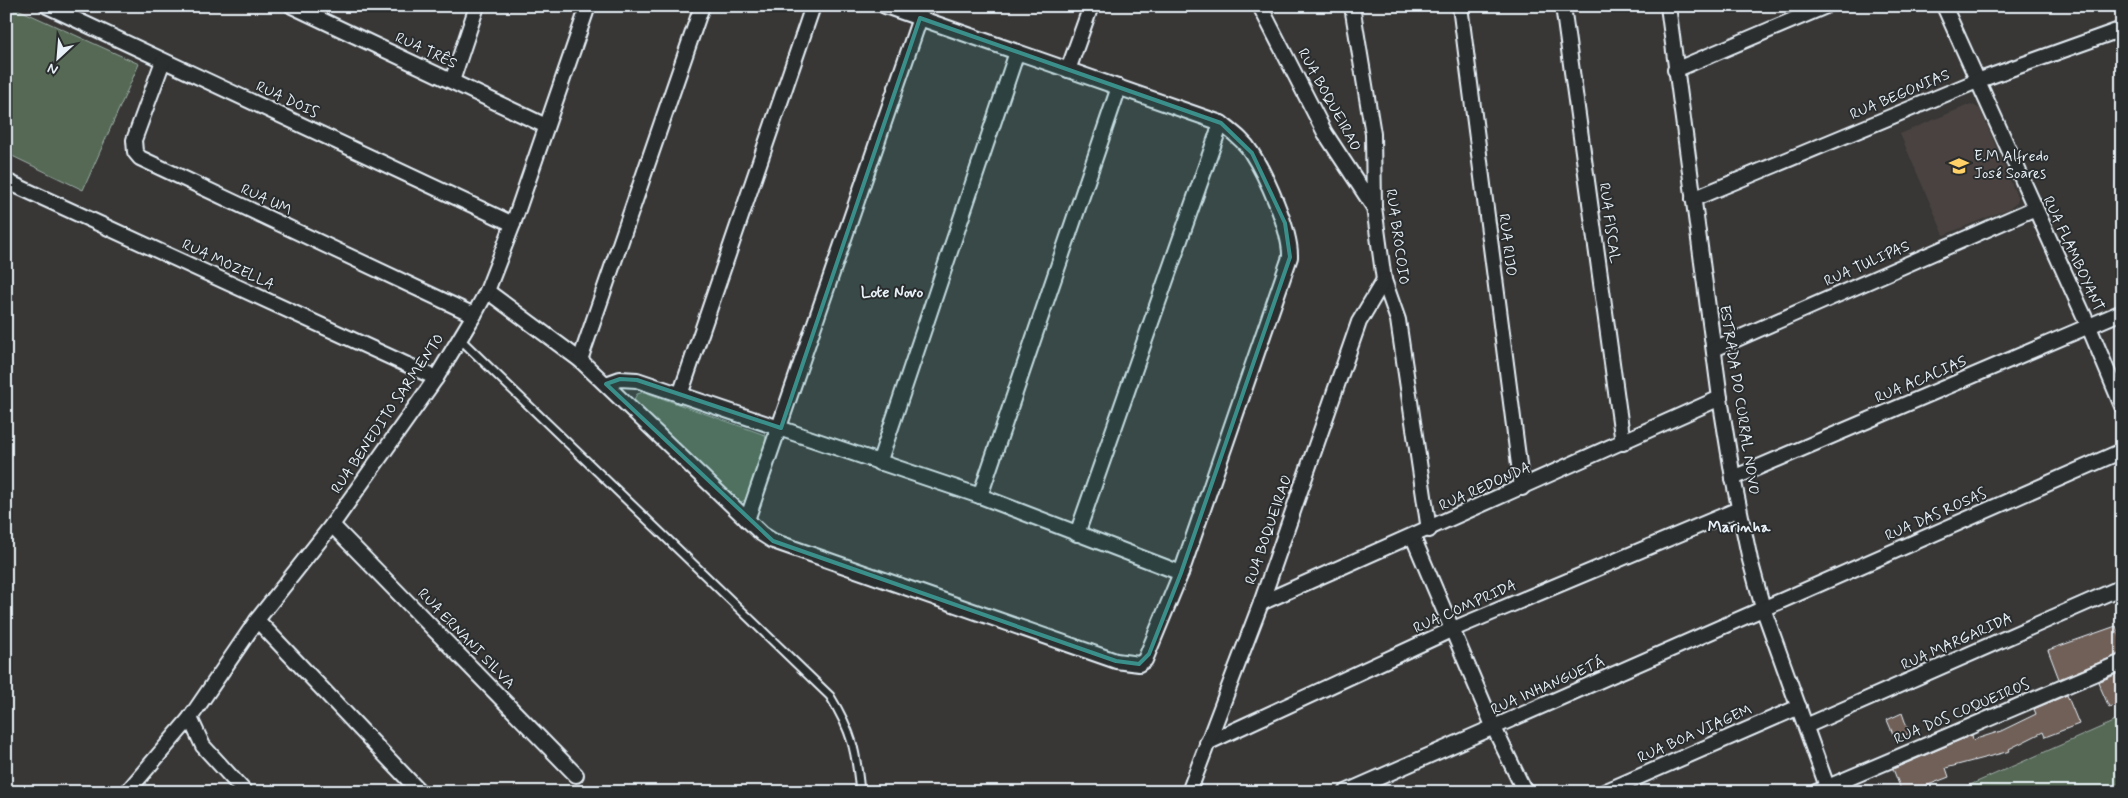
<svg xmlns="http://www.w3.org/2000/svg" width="2128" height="798" viewBox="0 0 2128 798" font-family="Mynerve,sans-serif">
<rect width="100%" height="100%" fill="#383736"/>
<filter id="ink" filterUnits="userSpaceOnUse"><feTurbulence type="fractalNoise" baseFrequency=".02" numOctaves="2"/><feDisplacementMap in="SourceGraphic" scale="10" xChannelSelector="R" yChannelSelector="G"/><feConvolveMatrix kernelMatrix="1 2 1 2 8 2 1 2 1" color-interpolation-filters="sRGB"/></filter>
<g filter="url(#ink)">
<!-- built -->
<path fill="#494340" d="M1971,104L1980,109L2018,199L2017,203L2010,208L1944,235L1900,134Z"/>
<!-- green -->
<g fill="#546955" stroke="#9eada6">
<path d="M6,6H11L139,64L83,190L6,153Z"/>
<path d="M644,392L765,435L767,443L748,499L736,504L632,403L637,394Z"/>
<path d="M2122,718V792H1954Z"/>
</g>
<!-- building -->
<g fill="#716058" stroke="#e8f1f8">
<path d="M2116,626L2122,643V653L2059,679L2048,650Z"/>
<path d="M2122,672V702L2109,707L2098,682Z"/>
<path d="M2067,695L2079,724L2045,737L2043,732L2009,749L2010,751L1946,768L1949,777L1910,792H1902L1893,769L1972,735L1973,740L2001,731L2036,714L2034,709Z"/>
<path d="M1902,713L1909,733L1896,741L1887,720Z"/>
</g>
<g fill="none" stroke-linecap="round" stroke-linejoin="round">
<defs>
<path id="service" d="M460,339L830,696C852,732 856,750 860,792"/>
<g id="minor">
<path d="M47,6L513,224"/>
<path d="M292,6L546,126"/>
<path d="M1260,6L1325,133L1373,206"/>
<path d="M1352,6L1373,134L1374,207L1384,280L1398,320L1429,530"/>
<path d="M1460,6L1522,488"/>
<path d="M1563,6L1623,443"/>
<path d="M1668,6L1720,398L1733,478L1750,560L1763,608L1829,792"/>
<path d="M1944,6L2089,327L2122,406"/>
<path d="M163,61L134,140L135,152L140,158L474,315"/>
<path d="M1068,70L1091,6"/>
<path d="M1675,70L1826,6"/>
<path d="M452,81L477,6"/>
<path d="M6,181L436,378"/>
<path d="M1693,199L1977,81L2122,29"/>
<path d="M487,291L580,360L762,534L773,541L1116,661L1139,664L1145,660L1181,573L1290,257C1291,231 1266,175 1251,152C1244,140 1232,132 1221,123L885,6"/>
<path d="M1714,349L2033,209"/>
<path d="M580,360L702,6"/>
<path d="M606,384L620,379L637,380L980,496L1181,573"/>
<path d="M680,395L813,6"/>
<path d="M879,463L1017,52"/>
<path d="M1733,478L2122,312"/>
<path d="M980,496L1119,87"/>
<path d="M747,520L920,18"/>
<path d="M332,525L576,775"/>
<path d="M1077,534L1221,123"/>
<path d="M1413,537L1494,728L1525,792"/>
<path d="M1261,603L1720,398"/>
<path d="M257,620L419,791"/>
<path d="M190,718L203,746L245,792"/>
<path d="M1806,726L2122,587"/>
<path d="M1207,743L1453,629L1739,509"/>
<path d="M127,792L190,718L257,620L332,525L436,378L474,315L487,291L513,224L588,6"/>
<path d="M1189,792L1261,603L1359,322L1384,280"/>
<path d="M1346,792L2122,451"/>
<path d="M1604,792L1799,707"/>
<path d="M1816,792L2122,662"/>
</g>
</defs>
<!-- service casing -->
<use href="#service" stroke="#e8f1f8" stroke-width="11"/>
<!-- minor casing -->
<use href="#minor" stroke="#e8f1f8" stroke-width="18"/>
<!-- service -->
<use href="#service" stroke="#2a2d2e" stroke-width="7"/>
<!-- minor -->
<use href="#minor" stroke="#2a2d2e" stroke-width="14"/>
</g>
</g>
<!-- marked area -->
<path fill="#3a8f8a" fill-opacity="0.2" stroke="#3a8f8a" stroke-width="4" stroke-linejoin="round" d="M920,18L1221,123L1252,153L1285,223L1290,257L1181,573L1149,654L1139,664L1116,661L773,541L606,384L620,379L637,380L781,428Z"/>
<!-- icons -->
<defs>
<symbol id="school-bare" viewBox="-9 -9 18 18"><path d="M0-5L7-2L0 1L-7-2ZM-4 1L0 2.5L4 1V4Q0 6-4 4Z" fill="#ffd166" stroke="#2a2d2e" stroke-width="2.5" paint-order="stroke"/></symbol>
</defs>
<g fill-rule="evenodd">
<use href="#school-bare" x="1945" y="152" width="28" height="28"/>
</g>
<g text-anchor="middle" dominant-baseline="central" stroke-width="4" stroke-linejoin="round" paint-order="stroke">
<!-- street labels -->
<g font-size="15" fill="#e8f1f8" stroke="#2a2d2e">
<text transform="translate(426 51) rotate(25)">RUA TRÊS</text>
<text transform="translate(1900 95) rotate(-23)">RUA BEGONIAS</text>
<text transform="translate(287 100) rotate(25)">RUA DOIS</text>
<text transform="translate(1329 100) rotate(61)">RUA BOQUEIRAO</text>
<text transform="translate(266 200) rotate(25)">RUA UM</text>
<text transform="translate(1609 223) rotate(82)">RUA FISCAL</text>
<text transform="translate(1397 237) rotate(82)">RUA BROCOIO</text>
<text transform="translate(1507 245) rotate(83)">RUA RIJO</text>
<text transform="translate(2073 254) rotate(65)">RUA FLAMBOYANT</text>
<text transform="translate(1867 264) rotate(-24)">RUA TULIPAS</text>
<text transform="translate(228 265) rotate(25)">RUA MOZELLA</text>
<text transform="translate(1921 380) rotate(-23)">RUA ACACIAS</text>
<text transform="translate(1739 400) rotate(81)">ESTRADA DO CURRAL NOVO</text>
<text transform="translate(388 414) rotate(-56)">RUA BENEDITO SARMENTO</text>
<text transform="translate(1485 487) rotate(-24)">RUA REDONDA</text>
<text transform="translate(1936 515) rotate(-24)">RUA DAS ROSAS</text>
<text transform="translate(1269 530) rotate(-71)">RUA BOQUEIRAO</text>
<text transform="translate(1465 607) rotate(-24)">RUA COMPRIDA</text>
<text transform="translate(466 639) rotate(46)">RUA ERNANI SILVA</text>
<text transform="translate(1957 642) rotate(-24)">RUA MARGARIDA</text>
<text transform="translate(1548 686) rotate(-24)">RUA INHANGUETÁ</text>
<text transform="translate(1962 712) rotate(-23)">RUA DOS COQUEIROS</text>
<text transform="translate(1695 734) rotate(-24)">RUA BOA VIAGEM</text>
</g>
<!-- poi labels -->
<g font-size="15" fill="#e8f1f8" stroke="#2a2d2e" text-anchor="start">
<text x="1974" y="157">E.M Alfredo<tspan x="1974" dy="17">José Soares</tspan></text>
</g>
<!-- neighbourhood labels -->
<g font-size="16" font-weight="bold" fill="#e8f1f8" stroke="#2a2d2e">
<text x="892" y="292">Lote Novo</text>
<text x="1739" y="527">Marinha</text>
</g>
</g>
<!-- margin -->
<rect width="2128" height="798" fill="none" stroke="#2a2d2e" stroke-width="25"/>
<rect x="12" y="12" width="2103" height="773" fill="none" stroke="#e8f1f8" stroke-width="2" filter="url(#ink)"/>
<!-- north arrow -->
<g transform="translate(58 58) rotate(206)" stroke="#2a2d2e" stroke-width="4" paint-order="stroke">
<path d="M0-4L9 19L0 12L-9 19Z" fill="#e8f1f8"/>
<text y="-8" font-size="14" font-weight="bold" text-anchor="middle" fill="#e8f1f8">N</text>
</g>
</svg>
